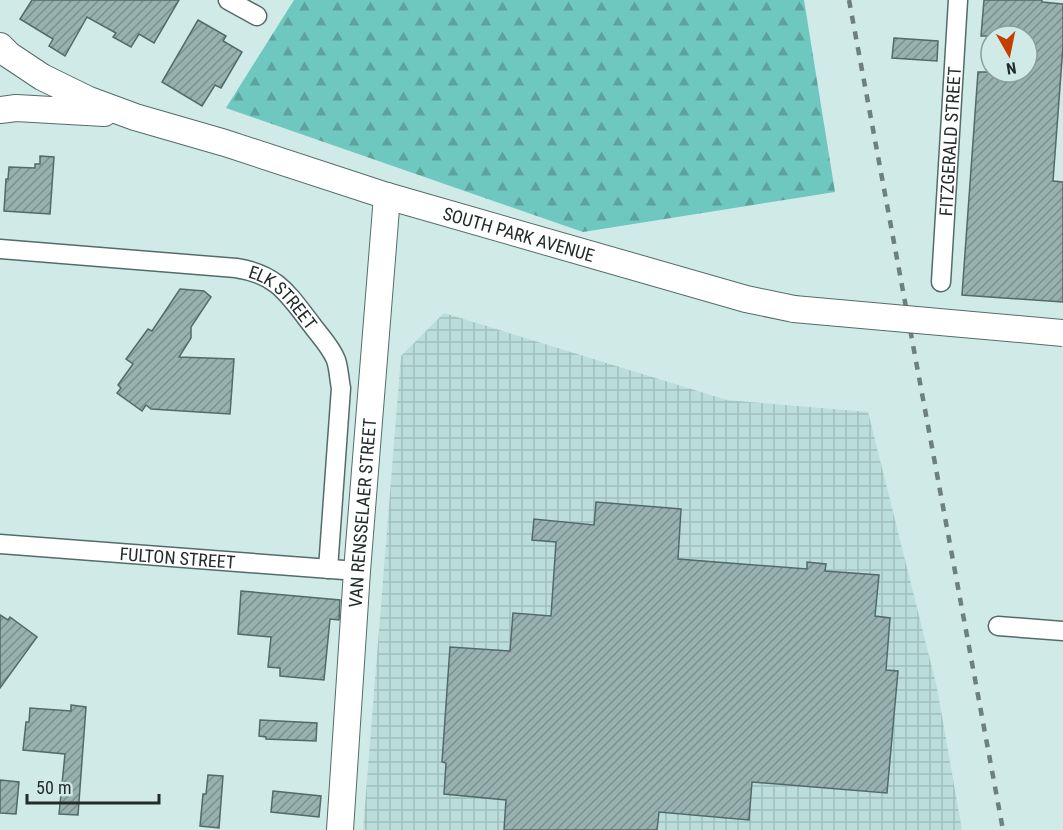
<svg xmlns="http://www.w3.org/2000/svg" width="1063" height="830" viewBox="0 0 1063 830" font-family="'Roboto Condensed',sans-serif">
<defs>
<pattern id="industrial-grid" width="8" height="8" patternUnits="userSpaceOnUse" patternTransform="scale(1.5)"><rect width="8" height="8" fill="#bbdeda"/><path d="M0 4h8M4 0v8" fill="none" stroke="#a0bfbb"/></pattern>
<pattern id="forest-firs" width="22" height="20" patternUnits="userSpaceOnUse" patternTransform="scale(1.5)"><rect width="22" height="20" fill="#6fc8c0"/><path d="M5 1l3.5 6h-7zM16 11l3.5 6h-7z" fill="#5ba39c"/></pattern>
<pattern id="building-hatch" width="6" height="6" patternUnits="userSpaceOnUse" patternTransform="scale(1.5)"><rect width="6" height="6" fill="#97b1ae"/><path d="M-1 1l2-2M0 6l6-6M5 7l2-2" fill="none" stroke="#7b908e"/></pattern>
</defs>
<rect width="100%" height="100%" fill="#cfeae7"/>
<!-- industrial -->
<path fill="url(#industrial-grid)" d="M444,313L727,400L868,412L937,688L962,830H363L401,356Z"/>
<!-- forest -->
<path fill="url(#forest-firs)" d="M294,0H804L835,192L583,232L226,108Z"/>
<!-- building -->
<g fill="url(#building-hatch)" stroke="#526a68" stroke-width="1.5">
<path d="M32,0H179L154,43L139,34L131,47L113,37L116,33L87,17L65,56L49,46L53,39L20,19Z"/>
<path d="M984,0H1042V2L1063,4V46L1053,181L1063,182V302L962,295L978,72H1027V36H981Z"/>
<path d="M198,20L226,36L223,41L242,52L221,88L215,85L202,106L162,82Z"/>
<path d="M894,38L938,41L937,61L892,58Z"/>
<path d="M40,156L54,157L50,214L4,211L6,179H8L9,167L35,168V164H40Z"/>
<path d="M180,289L204,291L211,297L191,327V338L179,357L234,359L230,414L151,409L146,405L142,411L117,393L121,388L118,385L133,364L126,359L148,329L152,331Z"/>
<path d="M596,502L681,509L678,559L807,569V562L826,564L825,571L879,575L875,616L890,618L886,670L898,671L887,793L752,782L749,820L659,812L657,830H504L506,800L444,794L446,763L442,762L450,647L510,651L513,613L551,616L556,542L532,540L534,519L594,525Z"/>
<path d="M241,591L340,600L339,620L330,619L324,680L280,676V668L268,667L271,637L238,634Z"/>
<path d="M0,615L8,620L10,617L37,637L0,688Z"/>
<path d="M71,705L86,707L78,815L59,814L65,754L23,750L26,722H29L30,708L71,711Z"/>
<path d="M260,720L317,723L316,741L266,739V737L259,736Z"/>
<path d="M208,775L223,776L219,828L200,826L203,794H206Z"/>
<path d="M0,780L19,782L16,814L0,813Z"/>
<path d="M273,791L321,796L319,817L271,812Z"/>
</g>
<g fill="none" stroke-linecap="round" stroke-linejoin="round">
<defs>
<g id="street">
<path d="M228,0L257,16"/>
<path id="s1" d="M0,249L236,268C277,274 288,294 312,325C320,336 331,347 336,360C339,369 339,379 341,388L328,569"/>
<path id="s2" d="M941,282L958,0"/>
<path id="s3" d="M0,544L357,571"/>
<path d="M998,626L1063,631"/>
</g>
<g id="secondary">
<path id="s4" d="M0,46L9,55L42,77L89,100L135,117L225,143L387,196L746,299L794,309"/>
<path d="M0,110L16,108L104,113"/>
<path id="s5" d="M340,830L357,571L387,196"/>
</g>
</defs>
<!-- street casing -->
<use href="#street" stroke="#546c69" stroke-width="21"/>
<!-- secondary casing -->
<use href="#secondary" stroke="#546c69" stroke-width="28"/>
<!-- street -->
<use href="#street" stroke="#fff" stroke-width="18"/>
<!-- secondary -->
<use href="#secondary" stroke="#fff" stroke-width="26"/>
<!-- rail -->
<path stroke="#6e807e" stroke-width="4.5" stroke-dasharray="8 8" stroke-linecap="butt" d="M849,0L1003,830"/>
<defs>
<path id="secondary-bridge" d="M794,309L1063,333"/>
</defs>
<!-- secondary-bridge casing -->
<use href="#secondary-bridge" stroke="#546c69" stroke-width="28" stroke-linecap="butt"/>
<!-- secondary-bridge -->
<use href="#secondary-bridge" stroke="#fff" stroke-width="26"/>
</g>
<g text-anchor="middle" dominant-baseline="central" stroke-width="6" stroke-linejoin="round" paint-order="stroke">
<!-- street labels -->
<g font-size="18" fill="#222c2b" stroke="#cfeae7">
<text stroke="none"><textPath href="#s2" startOffset="141">FITZGERALD STREET</textPath></text>
<text stroke="none"><textPath href="#s4" startOffset="555">SOUTH PARK AVENUE</textPath></text>
<text stroke="none"><textPath href="#s1" startOffset="294">ELK STREET</textPath></text>
<text stroke="none"><textPath href="#s5" startOffset="318">VAN RENSSELAER STREET</textPath></text>
<text stroke="none"><textPath href="#s3" startOffset="178">FULTON STREET</textPath></text>
</g>
</g>
<!-- north arrow -->
<g transform="translate(1009 54) rotate(171)"><circle r="28" fill="#cfeae7" stroke="#8a9e9c" stroke-width="1.5"/>
<path d="M0-4.5L10 22L0 15L-10 22Z" fill="#c43e01"/>
<text y="-9" font-size="16" font-weight="bold" text-anchor="middle" fill="#222c2b">N</text>
</g>
<!-- scale -->
<path d="M27 794v9h132v-9" fill="none" stroke="#222c2b" stroke-width="3"/>
<text x="36" y="794" font-size="18" fill="#222c2b" stroke="#cfeae7" stroke-width="4.5" paint-order="stroke">50 m</text>
</svg>
